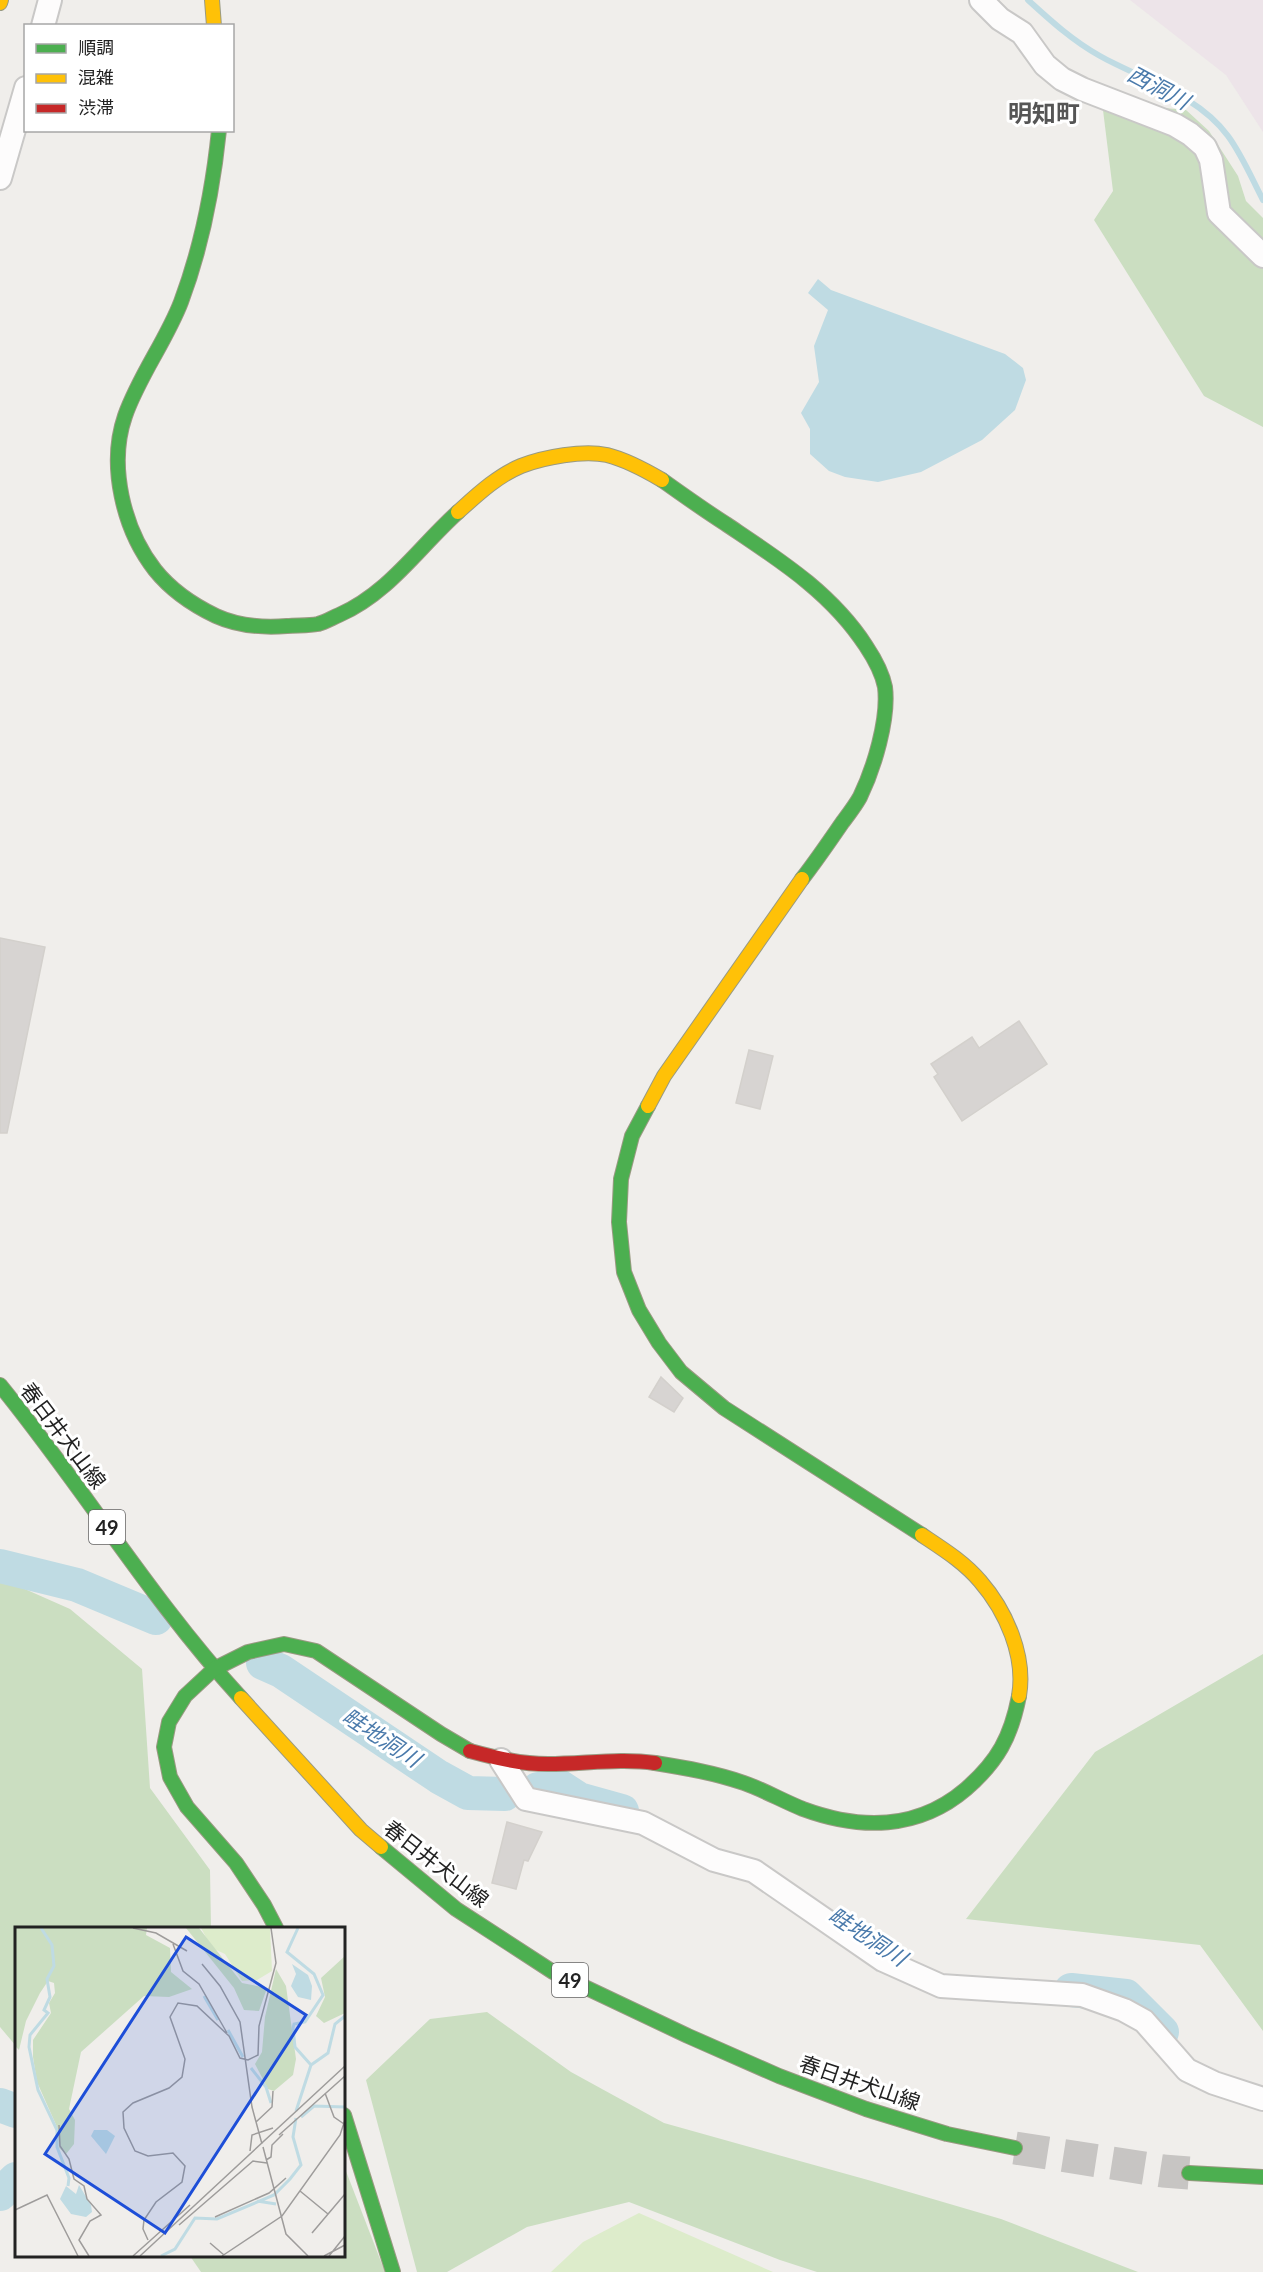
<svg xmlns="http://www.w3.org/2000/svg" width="1263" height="2272" viewBox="0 0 1263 2272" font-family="Lato,'Noto Sans JP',sans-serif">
<rect width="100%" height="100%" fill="#f0eeeb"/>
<!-- industrial -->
<path fill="#ede4e9" d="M1130,0H1263V132L1226,75Z"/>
<!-- grass -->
<path fill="#ddeccb" d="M639,2213L773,2272H551L583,2242Z"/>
<!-- forest -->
<g fill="#cbdec1">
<path d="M1102,102L1186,110L1209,131L1238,176L1246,201L1263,218V427L1204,396L1094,220L1113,191Z"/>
<path d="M0,1578L70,1609L142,1669L150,1788L210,1870L211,1928H16V2046L0,2027Z"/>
<path d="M1263,1654V2031L1200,1945L966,1919L1095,1752Z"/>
<path d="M487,2012L571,2072L664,2123L868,2180L1001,2219L1138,2272H817L780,2260L629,2202L527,2227L447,2272H417L366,2080L430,2019Z"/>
<path d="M344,2166L385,2272H201L190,2256H344Z"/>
</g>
<!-- water -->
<path fill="#bfdbe3" d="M818,279L831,290L1005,354L1023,368L1026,380L1015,410L982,440L921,472L878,482L845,477L829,471L810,454V429L801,413L819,382L814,346L828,310L808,293Z"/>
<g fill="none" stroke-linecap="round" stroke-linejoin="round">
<!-- stream -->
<path stroke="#bfdbe3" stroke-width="6" d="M1028,0C1051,21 1073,41 1100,56C1143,80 1197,94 1228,136C1242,155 1252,179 1263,200"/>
<!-- river -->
<g stroke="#bfdbe3" stroke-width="34">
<path d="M0,1566L77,1585L156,1618"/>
<path d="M263,1663L281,1671L439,1777L468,1793L505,1794"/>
<path d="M538,1789L559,1786L579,1799L622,1811"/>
<path d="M1071,1990L1126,1996L1162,2032"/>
<path d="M0,2105L16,2111"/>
<path d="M0,2194L16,2179"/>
</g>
</g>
<!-- building -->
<g fill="#d7d4d2" stroke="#d3d0cc" stroke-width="1.5">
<path d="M0,938L45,947L7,1133H0Z"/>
<path d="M1019,1021L1047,1064L962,1121L934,1077L938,1074L931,1064L972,1037L979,1048Z"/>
<path d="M749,1050L773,1056L760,1109L736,1103Z"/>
<path d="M661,1377L683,1398L674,1412L649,1397Z"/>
<path d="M507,1822L542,1832L528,1861L524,1860L516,1889L492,1883Z"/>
</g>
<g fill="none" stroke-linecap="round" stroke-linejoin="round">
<!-- primary-tunnel -->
<path stroke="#c7c5c3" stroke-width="33" stroke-dasharray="33 16" stroke-linecap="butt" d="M1015,2148L1163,2171L1189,2173"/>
<defs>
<g id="street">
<path d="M981,0L1000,19L1022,33L1045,65L1062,79L1082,89L1175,125L1190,134L1205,147L1211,160L1219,213L1263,256"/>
<path d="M43,26L50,0"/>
<path d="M0,178L26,88"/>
<path d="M501,1760L526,1799L643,1823L714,1860L754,1871L883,1960L941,1986L1082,1995L1124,2010L1144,2021L1187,2070L1214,2083L1263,2099"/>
</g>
<g id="fast">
<path d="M219,130C213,189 202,246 181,302C166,341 139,376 125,416C108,465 123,529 155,570C171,590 193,605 216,616C238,626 262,628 287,626C297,625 308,626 318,624C325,622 332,618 339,615C389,593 419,547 458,512"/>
<path d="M662,480C683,495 704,510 726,524C778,559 831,592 866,646C874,658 882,672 885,687C889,719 874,768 860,797C855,806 848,815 842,823C829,842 816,861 802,879"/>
<path d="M648,1106L632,1136L621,1179L619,1222L624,1272L639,1310L659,1343L681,1372L724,1408L922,1535"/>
<path d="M0,1385C83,1487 152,1601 241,1698"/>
<path d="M655,1763C686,1768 715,1773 744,1783C764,1790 783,1801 803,1809C860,1830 918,1830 966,1789C998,1761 1011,1737 1019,1696"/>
<path d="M381,1847L456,1909L553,1972L688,2036L779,2076L866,2109L947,2134L1015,2148"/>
<path d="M276,1928L264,1905L236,1863L187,1807L170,1777L164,1747L169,1722L185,1696L214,1669L248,1652L284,1644L316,1651L441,1734L470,1751"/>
<path d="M344,2115L393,2272"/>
<path d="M1189,2173L1263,2177"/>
</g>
<g id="slow">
<path d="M212,0L214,26"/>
<path d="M0,3L1,0"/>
<path d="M458,512C477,495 497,476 521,466C544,457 583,450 607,455C627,460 645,470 662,480"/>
<path d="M648,1106L664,1076L802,879"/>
<path d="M922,1535C943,1549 964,1562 980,1581C1006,1611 1026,1656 1019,1696"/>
<path d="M241,1698L361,1830L381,1847"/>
</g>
<path id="jam" d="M470,1751C496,1758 521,1764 548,1764C584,1764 620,1758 655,1763"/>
</defs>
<!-- street casing -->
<use href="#street" stroke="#c9c8c7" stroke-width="26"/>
<!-- fast casing -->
<use href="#fast" stroke="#999a82" stroke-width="16"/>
<!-- slow casing -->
<use href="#slow" stroke="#999a82" stroke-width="16"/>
<!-- jam casing -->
<use href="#jam" stroke="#999a82" stroke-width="16"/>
<!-- street -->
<use href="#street" stroke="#fdfcfc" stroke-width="22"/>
<!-- fast -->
<use href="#fast" stroke="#4caf50" stroke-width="14"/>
<!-- slow -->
<use href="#slow" stroke="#ffc107" stroke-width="14"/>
<!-- jam -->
<use href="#jam" stroke="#c62828" stroke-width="14"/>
</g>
<g text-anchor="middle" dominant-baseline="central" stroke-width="6" stroke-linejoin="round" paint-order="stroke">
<!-- shield labels -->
<g fill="#fff" stroke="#646464" stroke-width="1.5">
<rect x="89" y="1510" width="36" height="34" rx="4.5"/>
<rect x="552" y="1963" width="36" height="34" rx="4.5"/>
</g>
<g font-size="20" font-weight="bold" fill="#222">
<text x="107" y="1527">49</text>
<text x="570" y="1980">49</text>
</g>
<!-- street labels -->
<g font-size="21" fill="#222" stroke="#fff">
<text transform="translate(64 1435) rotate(53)">春日井犬山線</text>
<text transform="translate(437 1863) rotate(38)">春日井犬山線</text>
<text transform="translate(860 2082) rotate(19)">春日井犬山線</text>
</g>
<!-- water labels -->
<g font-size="22" font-style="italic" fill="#4a7aab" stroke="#fff">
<text transform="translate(1159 87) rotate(28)">西洞川</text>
<text transform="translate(382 1737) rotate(33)">畦地洞川</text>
<text transform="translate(868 1936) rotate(33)">畦地洞川</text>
</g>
<!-- quarter labels -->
<g font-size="24" font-weight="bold" fill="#555" stroke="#fff">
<text x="1044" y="112">明知町</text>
</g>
</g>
<!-- overview -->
<g transform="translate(15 1927)">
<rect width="330" height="330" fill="#f0eeeb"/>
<path d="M186,1H255L257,44L242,53L227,54L210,27L197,21Z" fill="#ddeccb"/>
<path d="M0,1H132L131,8L155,21L156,45L177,62L154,70L129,69L66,125L54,182L60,193L59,217L51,227L44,221L42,200L22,155L18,130V113L36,86L34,76L40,66L39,56L33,54L25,66L11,94L4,123L0,119ZM171,1H184L227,56L252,61L244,84L229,83L219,61ZM330,29V86L309,96L301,89L310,70L306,51ZM261,42L271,59L281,132L278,148L259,164L253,162L240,137L247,125L250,90Z" fill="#cbdec1"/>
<path d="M277,37L293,48L297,59L296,73L283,70L276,59L281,47ZM79,203H92L100,209L91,227L76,209ZM64,258L76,278L77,285L71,290L56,287L45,272L51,259L61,267Z" fill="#bfdbe3"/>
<path fill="none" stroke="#bfdbe3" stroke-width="3" d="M26,1L37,18L39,39L32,52L35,70L29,83L33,86L15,108L14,120L23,163L42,203V220L54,251L53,259M283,1L272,25L299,47L308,68L290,95L279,97L278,101L280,120L296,138M189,69L203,93M213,103L228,130M236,141L251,160L256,176M281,184L296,138L313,126L320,97L330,89M286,190L299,179L330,180M242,274L261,277M146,329L160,322L180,291L202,292L259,268L275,252L286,238L278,210L281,191"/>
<path fill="none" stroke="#9e9c9b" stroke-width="1.5" d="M118,1L141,6L172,24M158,17L168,44L184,57L212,106M187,37L205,59L225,95L237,180L247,217M310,166L319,190L329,197M241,195L257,180L258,164M44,198L45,219L54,232L59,252L69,259L72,272L86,288L75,294L64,313L74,329M264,208L330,149M248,220L271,307L293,329M235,224L237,208L258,201M251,233L256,230L257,218L268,207M285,264L313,287M0,283L32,268L63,329M200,290L254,266L271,251M164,298L238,234L252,236M297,306L330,267M133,313L128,302L129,293L141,275L167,255L170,239L158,226L133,229L120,224L109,201L108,185L118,176L154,161L167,150L170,132L155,90L163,76L182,79L214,109L225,131L233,133L243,128L244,99L261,36L256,1M195,316L209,328M118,329L175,278M125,329L330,139M207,329L267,289L325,208L330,193M309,329L330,318M314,329L330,309"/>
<path fill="#1d4ed8" fill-opacity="0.15" stroke="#1d4ed8" stroke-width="3" d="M171,10L291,88L150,306L30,227Z"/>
<rect width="330" height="330" fill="none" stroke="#222" stroke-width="3"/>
</g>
<!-- legend -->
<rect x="24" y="24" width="210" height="108" fill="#ffffff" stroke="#a7a7a7" stroke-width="1.5"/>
<rect x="36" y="44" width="30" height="9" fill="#4caf50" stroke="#a7a7a7" stroke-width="1.5"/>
<text x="78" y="54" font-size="18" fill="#222222">順調</text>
<rect x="36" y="74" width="30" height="9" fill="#ffc107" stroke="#a7a7a7" stroke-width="1.5"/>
<text x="78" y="84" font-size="18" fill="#222222">混雑</text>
<rect x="36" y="104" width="30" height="9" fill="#c62828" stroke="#a7a7a7" stroke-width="1.5"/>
<text x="78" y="114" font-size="18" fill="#222222">渋滞</text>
</svg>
